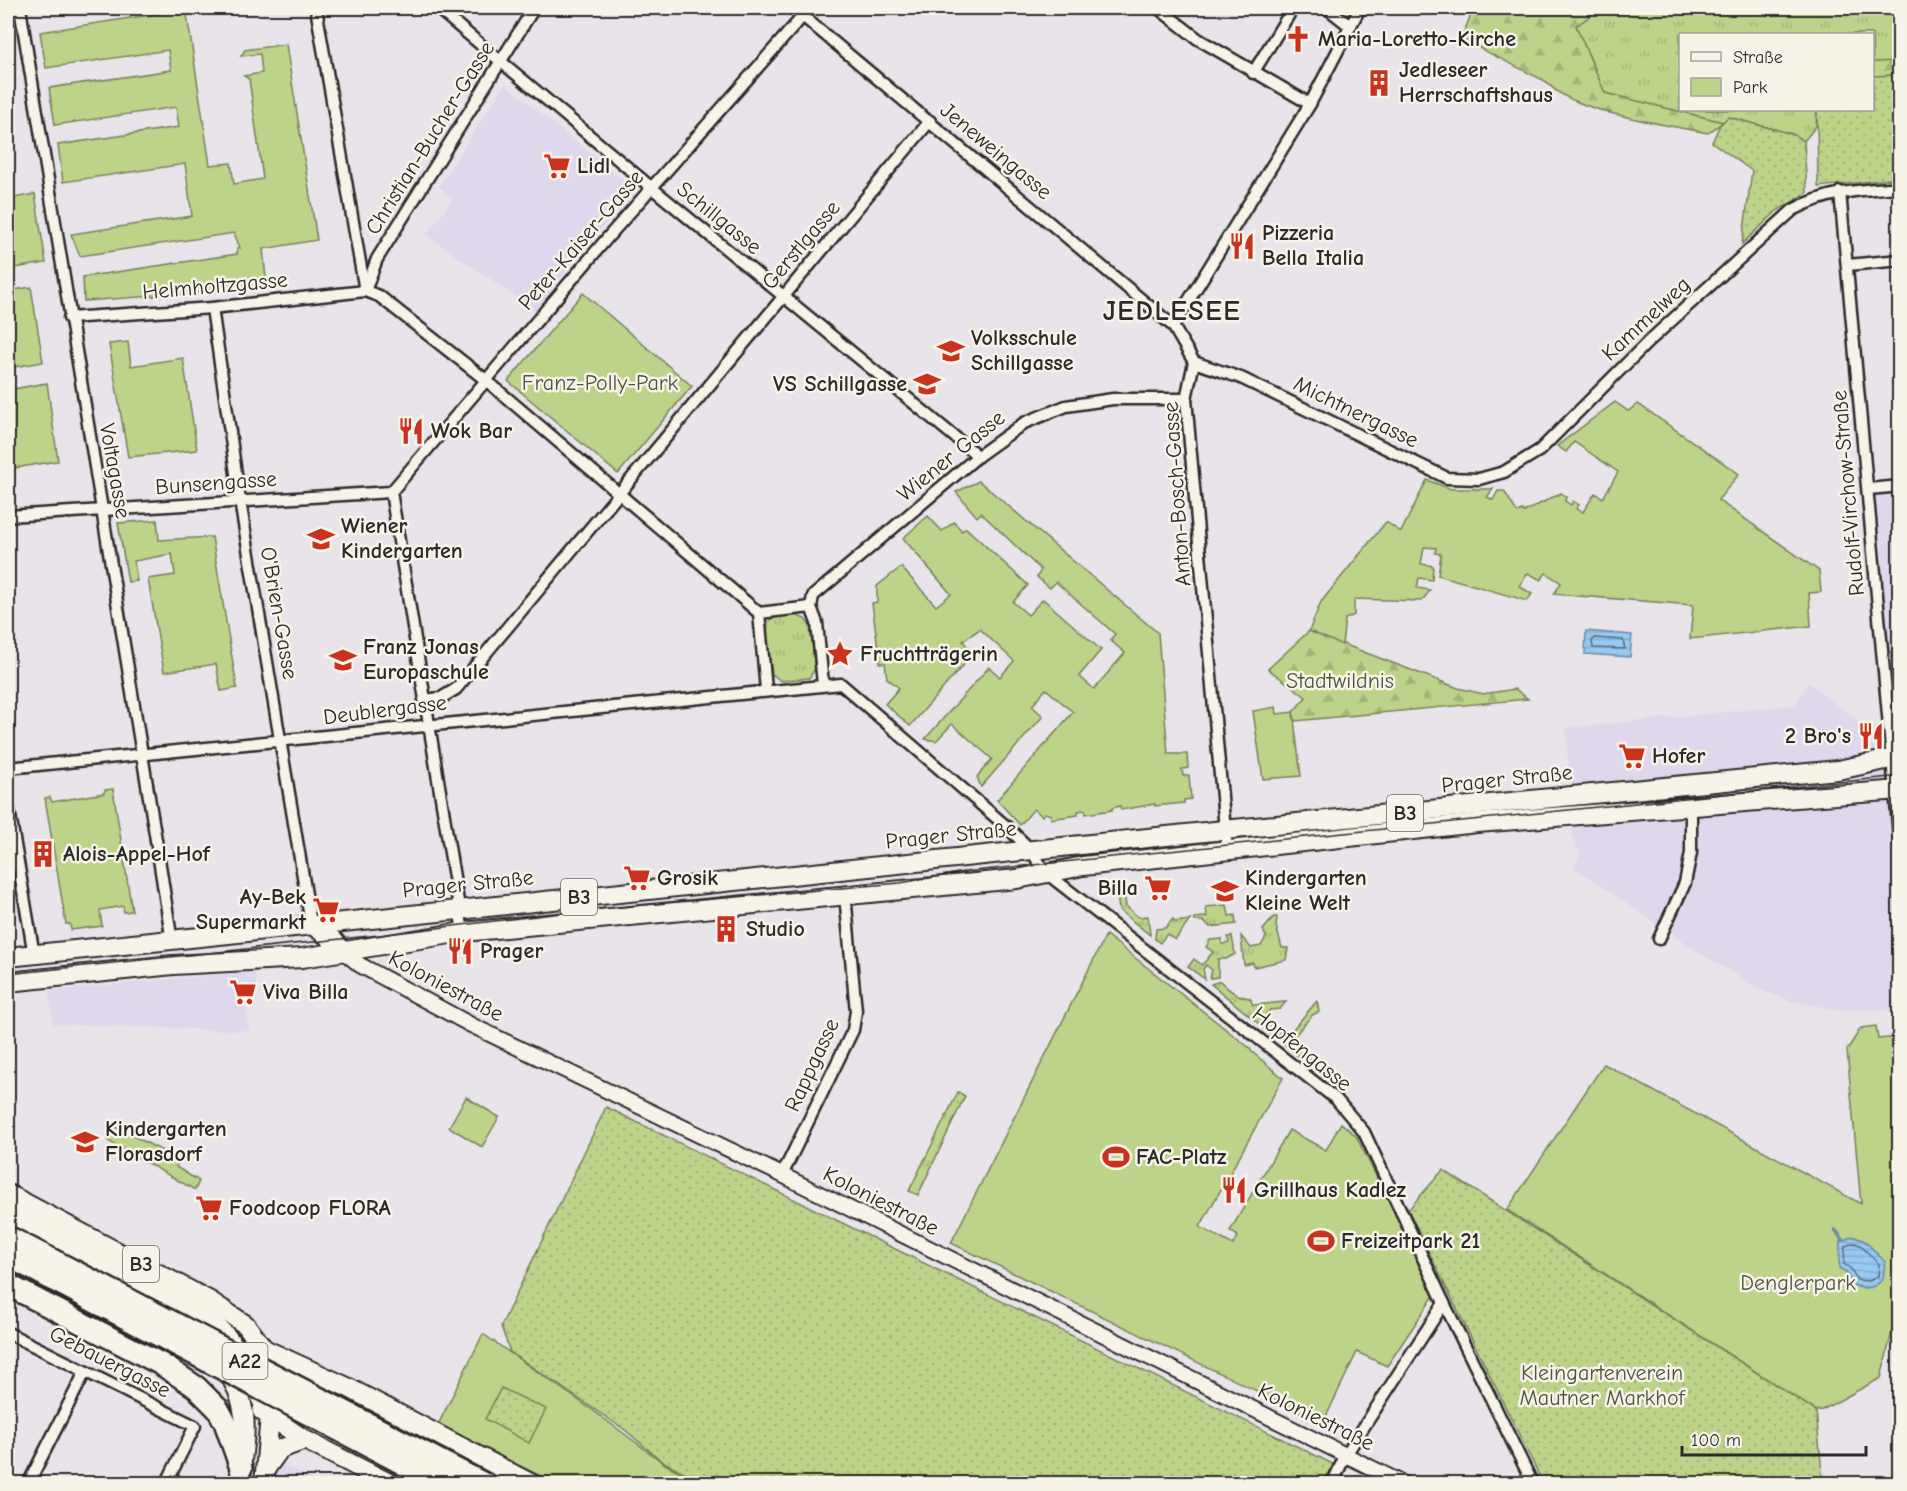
<svg xmlns="http://www.w3.org/2000/svg" width="1907" height="1491" viewBox="0 0 1907 1491" font-family="'Comic Neue',sans-serif">
<defs>
<pattern id="grass-tufts" width="24" height="20" patternUnits="userSpaceOnUse" patternTransform="scale(1.5)"><rect width="24" height="20" fill="#bcd389"/><path d="M3 7l-1-3M5 7V3M7 7l1-3M15 17l-1-3M17 17v-4M19 17l1-3" fill="none" stroke="#a2b576"/></pattern>
<pattern id="forest-firs" width="22" height="20" patternUnits="userSpaceOnUse" patternTransform="scale(1.5)"><rect width="22" height="20" fill="#bcd389"/><path d="M5 1l3.5 6h-7zM16 11l3.5 6h-7z" fill="#a2b576"/></pattern>
<pattern id="garden-dots" width="8" height="8" patternUnits="userSpaceOnUse" patternTransform="scale(1.5)"><rect width="8" height="8" fill="#bcd389"/><path d="M2 2h.1M6 6h.1" fill="none" stroke="#a2b576" stroke-width="1.8" stroke-linecap="round"/></pattern>
<pattern id="water-rules" width="6" height="5" patternUnits="userSpaceOnUse" patternTransform="scale(1.5)"><rect width="6" height="5" fill="#97c9f3"/><path d="M0 2.5h6" fill="none" stroke="#82add0"/></pattern>
</defs>
<rect width="100%" height="100%" fill="#e9e3ea"/>
<filter id="ink" filterUnits="userSpaceOnUse"><feTurbulence type="fractalNoise" baseFrequency=".0167" numOctaves="2"/><feDisplacementMap in="SourceGraphic" scale="12" xChannelSelector="R" yChannelSelector="G"/><feConvolveMatrix kernelMatrix="1 2 1 2 8 2 1 2 1" color-interpolation-filters="sRGB"/></filter>
<g filter="url(#ink)">
<!-- built -->
<g fill="#dfd8ec">
<path d="M505,84L634,189L535,310L426,235L452,200L439,186Z"/>
<path d="M1899,488L1900,773L1895,774L1900,839L1899,1010H1836L1792,1001L1763,991L1698,952L1574,867L1580,854L1573,838L1566,728L1794,705L1809,683L1868,729L1885,728L1875,490Z"/>
<path d="M255,971L256,985L245,988L249,1031L53,1024L49,991Z"/>
<path d="M278,1462L319,1483L272,1484Z"/>
</g>
<!-- grass -->
<g fill="url(#grass-tufts)" stroke="#747f5a" stroke-width="1.5">
<path d="M1601,8H1899V61L1873,63L1872,34H1680V110H1817L1816,126L1804,141L1792,134L1729,117L1723,122L1605,94L1576,26Z"/>
<path d="M793,614L805,619L810,626L815,669L809,678L781,681L772,674L767,635L768,622L775,616Z"/>
<path d="M1123,885L1126,906L1138,917L1148,916L1150,935L1119,910L1116,886Z"/>
<path d="M1227,905L1229,916L1235,915L1236,924L1210,927L1203,921H1195L1194,918L1207,917L1206,907Z"/>
<path d="M1274,917H1277L1276,926L1282,948H1288L1286,960L1254,967L1253,963L1244,965L1241,936L1251,948L1261,946L1266,937L1263,930Z"/>
<path d="M1173,919L1175,922L1190,920L1175,940L1167,934L1160,943L1155,939L1156,929L1165,928Z"/>
<path d="M1232,936L1235,954L1226,959H1218V977L1210,978L1212,970L1206,965L1203,969L1205,979L1188,967L1194,959L1202,965L1213,952L1206,947L1210,940L1222,939V944L1229,943L1228,937Z"/>
<path d="M1220,981C1229,990 1237,997 1250,998L1253,1005L1286,1002L1280,1009L1270,1010L1266,1014L1267,1020L1281,1030L1275,1037L1211,984Z"/>
<path d="M1317,1001L1319,1012L1312,1015L1291,1040L1313,1056L1307,1063L1282,1042Z"/>
<path d="M958,1092L965,1096L918,1195L909,1191Z"/>
</g>
<!-- forest -->
<g fill="url(#forest-firs)" stroke="#747f5a" stroke-width="1.5">
<path d="M1474,8H1601L1576,26L1605,93L1723,122L1708,133C1670,125 1569,112 1547,82L1461,39Z"/>
<path d="M1899,61V75L1873,76V62Z"/>
<path d="M1309,631L1458,688L1483,694L1515,689L1528,699L1295,721L1293,712L1306,697L1268,669Z"/>
</g>
<!-- park -->
<g fill="#bcd389" stroke="#747f5a" stroke-width="1.5">
<path d="M162,8H186L210,165L231,163L234,184L263,179L249,79L244,76L262,73L260,54L241,56L245,50L286,44L317,240L263,249L267,288L84,301L83,277L237,254V248H240L234,233L80,256L71,234L192,216L185,164L63,182L58,145L179,127L176,107L55,125L49,88L171,70L168,50L46,68L40,32L162,13Z"/>
<path d="M35,194L46,263L8,269V199Z"/>
<path d="M31,287L43,362L8,368V291Z"/>
<path d="M583,293L692,386L618,474L508,381Z"/>
<path d="M128,342L131,366L183,358L197,450L128,457L109,344Z"/>
<path d="M47,383L58,461L8,469V390Z"/>
<path d="M1615,402L1628,411L1638,404L1739,474L1718,500L1819,571L1821,592L1809,593L1811,626L1690,639L1693,605L1554,594L1561,583L1546,573L1541,580L1528,573L1519,586L1532,594L1527,601L1438,575L1441,554L1435,553L1436,548L1424,547L1421,564L1433,566L1432,580L1419,578L1417,588L1430,590L1422,601L1354,599V615L1345,619L1342,645L1309,631L1321,602L1386,522L1401,532L1427,480L1451,489H1493L1487,497L1493,500L1498,491H1504L1517,512L1522,510L1524,512L1561,493L1566,497L1565,501L1571,505L1573,501L1579,505L1576,509L1583,512L1595,493L1603,498L1618,472L1574,442L1566,452L1557,446Z"/>
<path d="M979,481L1158,633L1168,754H1187L1188,768L1182,769L1183,776L1189,775L1191,799L1184,800V803L1155,806V804L1121,810L1120,806L1112,808V810L1086,814L1085,810L1078,811V815L1051,819V815L1045,813L1042,816L1034,809L1020,825L997,800L1073,712L1046,689L1032,706L1043,716L981,787L977,777L992,759L952,724L936,741L925,739L989,667L1000,677L1014,661L980,629L963,641L973,654L910,726L885,704L899,688L887,678L885,663H880L872,603L877,602V586L901,567L936,606L951,594L903,538L928,516L942,531L954,522L962,531L966,528L1028,585L1013,602L1028,615L1043,599L1101,650L1079,676L1094,689L1125,653L1110,640L1115,634L1056,582L1050,588L1037,577L1041,570L981,513L977,517L956,492Z"/>
<path d="M157,520L159,540L212,537L237,688L221,691L216,664L164,672L148,579L175,575L172,554L134,561L137,581L128,582L118,523Z"/>
<path d="M1276,707L1277,714L1293,712L1301,776L1263,779L1253,711Z"/>
<path d="M113,789L132,911L124,912L123,906L100,910L102,926L71,930L70,924H66L45,798L50,797L52,802L104,793L105,790Z"/>
<path d="M1106,935L1251,1049V1051L1283,1078L1200,1227L1233,1245L1238,1236L1230,1231L1289,1130L1326,1150L1341,1123L1356,1136L1435,1294L1387,1366L1357,1352L1323,1423L951,1243Z"/>
<path d="M1876,1026L1878,1039L1898,1037L1900,1049L1899,1302L1881,1378L1822,1410L1816,1411L1507,1210L1604,1064L1861,1204L1847,1050L1861,1028Z"/>
<path d="M466,1097L499,1117L482,1147L449,1127Z"/>
<path d="M114,1126L180,1160L176,1167L199,1181L195,1190L108,1141Z"/>
<path d="M483,1334L591,1409L665,1464L701,1483H556L437,1427Z"/>
</g>
<!-- garden -->
<g fill="url(#garden-dots)" stroke="#747f5a" stroke-width="1.5">
<path d="M1899,75V178L1818,187L1817,110H1872L1873,76Z"/>
<path d="M1728,117L1792,134L1804,141L1807,193L1777,211L1742,244L1752,171L1712,142L1720,125Z"/>
<path d="M606,1107L1333,1464L1323,1483L707,1484L662,1461L625,1430L510,1352L501,1326Z"/>
<path d="M1443,1170L1816,1411L1823,1483H1543L1408,1210Z"/>
<path d="M501,1388L546,1409L529,1443L485,1419Z"/>
</g>
<!-- water -->
<g fill="url(#water-rules)" stroke="#6c8aa3" stroke-width="1.5">
<path d="M1586,631L1632,635L1630,657L1585,654Z"/>
<path d="M1852,1236L1865,1241L1885,1262L1883,1279C1874,1289 1864,1291 1852,1284L1846,1272L1839,1268L1840,1243Z"/>
</g>
<g fill="none" stroke-linecap="round" stroke-linejoin="round">
<!-- shore -->
<g stroke="#566a7b" stroke-width="1.5">
<path d="M1595,638L1623,640L1625,649L1593,648L1592,641Z"/>
<path d="M1854,1243L1860,1245L1879,1264L1878,1276L1869,1281L1857,1280L1851,1269L1844,1264L1845,1246Z"/>
</g>
<!-- stream -->
<path stroke="#6c8aa3" stroke-width="4" d="M1835,1230L1843,1240"/>
<defs>
<g id="minor">
<path d="M20,8C69,319 124,630 172,942"/>
<path d="M316,8L365,291"/>
<path d="M437,8L652,188L978,456"/>
<path d="M793,8L1173,326L1194,362L1186,399L1227,852"/>
<path d="M1158,8L1198,39L1310,104"/>
<path d="M1327,8L1350,26"/>
<path d="M1253,73L1293,8"/>
<path d="M1840,192L1900,846"/>
<path d="M1848,265L1900,260"/>
<path d="M365,291L377,259L534,8"/>
<path d="M212,308L240,501L311,924"/>
<path d="M69,318L212,308L365,291L379,296L487,381L759,613"/>
<path d="M1173,326L1310,104L1360,8"/>
<path d="M1194,362L1241,378L1447,478L1479,479L1504,472L1540,450L1648,342L1793,210C1829,191 1860,190 1900,187"/>
<path d="M1869,489L1900,486"/>
<path d="M391,492L609,236L803,16"/>
<path d="M391,492L463,932"/>
<path d="M8,516L391,492"/>
<path d="M759,613L766,690"/>
<path d="M759,613L811,607"/>
<path d="M823,684L817,623L811,607L813,596L978,456L1024,423L1066,406L1113,399H1186"/>
<path d="M424,700L441,698L456,689L930,121"/>
<path d="M8,768L841,684L1007,827L1031,850L1045,872L1336,1099L1364,1132L1444,1303L1533,1484"/>
<path d="M8,804L34,955"/>
<path d="M1659,939L1685,883L1691,853V805"/>
<path d="M782,1175L853,1030L856,1011L845,895"/>
<path d="M8,1333L195,1426L166,1484"/>
<path d="M28,1484L85,1372"/>
<path d="M1332,1484L1345,1456L1444,1303"/>
</g>
<path id="tertiary" d="M343,951L360,965L471,1025L782,1175L1404,1484"/>
<g id="primary">
<path d="M311,924L333,940L343,951"/>
<path d="M8,957L1224,830L1838,770L1900,757"/>
<path d="M8,982L173,965L302,958L463,932L1017,879L1083,866L1477,823L1900,790"/>
<path d="M8,1194L210,1301L246,1325L264,1349L273,1381L264,1484"/>
<path d="M264,1349L347,1387L532,1484"/>
<path d="M224,1368C254,1406 244,1440 239,1484"/>
<path d="M262,1411L305,1440L391,1484"/>
<path d="M267,1467L280,1449L305,1440"/>
</g>
<g id="motorway">
<path d="M8,1214L206,1319C240,1346 254,1379 271,1418"/>
<path d="M8,1285L161,1364L196,1387L218,1409L225,1422L241,1468"/>
</g>
</defs>
<!-- minor casing -->
<use href="#minor" stroke="#2b2b2b" stroke-width="15"/>
<!-- tertiary casing -->
<use href="#tertiary" stroke="#2b2b2b" stroke-width="18"/>
<!-- primary casing -->
<use href="#primary" stroke="#2b2b2b" stroke-width="22"/>
<!-- motorway casing -->
<use href="#motorway" stroke="#2b2b2b" stroke-width="26"/>
<!-- minor -->
<use href="#minor" stroke="#f7f3e8" stroke-width="10"/>
<!-- tertiary -->
<use href="#tertiary" stroke="#f7f3e8" stroke-width="14"/>
<!-- primary -->
<use href="#primary" stroke="#f7f3e8" stroke-width="18"/>
<!-- motorway -->
<use href="#motorway" stroke="#f7f3e8" stroke-width="21"/>
<!-- tram -->
<path stroke="#2b2b2b" stroke-width="1.5" d="M8,974L379,935L586,910L900,883L964,872L1900,776"/>
<defs>
<g id="motorway-bridge">
<path d="M8,1237L484,1484"/>
<path d="M8,1256L442,1484"/>
</g>
</defs>
<!-- motorway-bridge casing -->
<use href="#motorway-bridge" stroke="#2b2b2b" stroke-width="26" stroke-linecap="butt"/>
<!-- motorway-bridge -->
<use href="#motorway-bridge" stroke="#f7f3e8" stroke-width="21"/>
</g>
</g>
<!-- icons -->
<defs>
<symbol id="church-bare" viewBox="-9 -9 18 18"><path d="M-1.2-6h2.4v3.5h3.3v2.4h-3.3V6h-2.4V-.1h-3.3v-2.4h3.3Z" fill="#c8321e" stroke="#f7f3e8" stroke-width="2.5" paint-order="stroke"/></symbol>
<symbol id="building-bare" viewBox="-9 -9 18 18"><path d="M-4-6H4V6H1V3H-1V6H-4ZM-2.5-4.3h1.7v1.8h-1.7ZM.8-4.3h1.7v1.8H.8ZM-2.5-1h1.7V.8h-1.7ZM.8-1h1.7V.8H.8Z" fill="#c8321e" stroke="#f7f3e8" stroke-width="2.5" paint-order="stroke"/></symbol>
<symbol id="supermarket-bare" viewBox="-9 -9 18 18"><path d="M-6-5.5h2.5l.6 2H6L4.5 2H-2.5L-4.4-4H-6ZM-1.5 3.2a1.3 1.3 0 1 0 .1 0ZM3 3.2a1.3 1.3 0 1 0 .1 0Z" fill="#c8321e" stroke="#f7f3e8" stroke-width="2.5" paint-order="stroke"/></symbol>
<symbol id="restaurant-bare" viewBox="-9 -9 18 18"><path d="M-5-6h1v4h1v-4h1v4h1v-4h1v5L-1.5 .5V6h-2V.5L-5-1ZM5-6V6H3V1.5H1.5Q1.5-4 5-6Z" fill="#c8321e" stroke="#f7f3e8" stroke-width="2.5" paint-order="stroke"/></symbol>
<symbol id="school-bare" viewBox="-9 -9 18 18"><path d="M0-5L7-2L0 1L-7-2ZM-4 1L0 2.5L4 1V4Q0 6-4 4Z" fill="#c8321e" stroke="#f7f3e8" stroke-width="2.5" paint-order="stroke"/></symbol>
<symbol id="sight-bare" viewBox="-9 -9 18 18"><path d="M0-6L1.8-2.2L6-1.7L2.9 1.2L3.7 5.4L0 3.3L-3.7 5.4L-2.9 1.2L-6-1.7L-1.8-2.2Z" fill="#c8321e" stroke="#f7f3e8" stroke-width="2.5" paint-order="stroke"/></symbol>
<symbol id="stadium-bare" viewBox="-9 -9 18 18"><path d="M0-5a6.5 5 0 1 0 0 10a6.5 5 0 1 0 0-10ZM-3.5-1.8h7v3.6h-7Z" fill="#c8321e" stroke="#f7f3e8" stroke-width="2.5" paint-order="stroke"/></symbol>
</defs>
<g fill-rule="evenodd">
<use href="#church-bare" x="1279" y="20" width="38" height="38"/>
<use href="#building-bare" x="1360" y="64" width="38" height="38"/>
<use href="#supermarket-bare" x="538" y="147" width="38" height="38"/>
<use href="#restaurant-bare" x="1223" y="227" width="38" height="38"/>
<use href="#school-bare" x="932" y="332" width="38" height="38"/>
<use href="#school-bare" x="908" y="365" width="38" height="38"/>
<use href="#restaurant-bare" x="392" y="412" width="38" height="38"/>
<use href="#school-bare" x="302" y="520" width="38" height="38"/>
<use href="#sight-bare" x="821" y="635" width="38" height="38"/>
<use href="#school-bare" x="324" y="641" width="38" height="38"/>
<use href="#restaurant-bare" x="1852" y="717" width="38" height="38"/>
<use href="#supermarket-bare" x="1613" y="737" width="38" height="38"/>
<use href="#building-bare" x="24" y="835" width="38" height="38"/>
<use href="#supermarket-bare" x="618" y="859" width="38" height="38"/>
<use href="#supermarket-bare" x="1139" y="869" width="38" height="38"/>
<use href="#school-bare" x="1206" y="872" width="38" height="38"/>
<use href="#supermarket-bare" x="307" y="891" width="38" height="38"/>
<use href="#building-bare" x="707" y="910" width="38" height="38"/>
<use href="#restaurant-bare" x="441" y="932" width="38" height="38"/>
<use href="#supermarket-bare" x="224" y="973" width="38" height="38"/>
<use href="#school-bare" x="66" y="1123" width="38" height="38"/>
<use href="#stadium-bare" x="1097" y="1138" width="38" height="38"/>
<use href="#restaurant-bare" x="1215" y="1171" width="38" height="38"/>
<use href="#supermarket-bare" x="190" y="1189" width="38" height="38"/>
<use href="#stadium-bare" x="1302" y="1222" width="38" height="38"/>
</g>
<g text-anchor="middle" dominant-baseline="central" stroke-width="5" stroke-linejoin="round" paint-order="stroke">
<!-- shield labels -->
<g fill="#f7f3e8" stroke="#686764" stroke-width="1.5">
<rect x="1387" y="795" width="36" height="36" rx="4.5"/>
<rect x="561" y="879" width="36" height="36" rx="4.5"/>
<rect x="123" y="1246" width="36" height="36" rx="4.5"/>
<rect x="222.5" y="1343" width="45" height="36" rx="4.5"/>
</g>
<g font-size="21" font-weight="bold" fill="#2b2b2b">
<text x="1405" y="813">B3</text>
<text x="579" y="897">B3</text>
<text x="141" y="1264">B3</text>
<text x="245" y="1361">A22</text>
</g>
<!-- poi labels -->
<g font-size="22" font-weight="bold" fill="#2b2b2b" stroke="#f7f3e8" text-anchor="start">
<text x="1318" y="39">Maria-Loretto-Kirche</text>
<text x="1399" y="70">Jedleseer<tspan x="1399" dy="25">Herrschaftshaus</tspan></text>
<text x="577" y="166">Lidl</text>
<text x="1262" y="233">Pizzeria<tspan x="1262" dy="25">Bella Italia</tspan></text>
<text x="971" y="338">Volksschule<tspan x="971" dy="25">Schillgasse</tspan></text>
<text x="907" y="384" text-anchor="end">VS Schillgasse</text>
<text x="431" y="431">Wok Bar</text>
<text x="341" y="526">Wiener<tspan x="341" dy="25">Kindergarten</tspan></text>
<text x="363" y="647">Franz Jonas<tspan x="363" dy="25">Europaschule</tspan></text>
<text x="860" y="654">Fruchtträgerin</text>
<text x="1851" y="736" text-anchor="end">2 Bro's</text>
<text x="1652" y="756">Hofer</text>
<text x="63" y="854">Alois-Appel-Hof</text>
<text x="657" y="878">Grosik</text>
<text x="1245" y="878">Kindergarten<tspan x="1245" dy="25">Kleine Welt</tspan></text>
<text x="1138" y="888" text-anchor="end">Billa</text>
<text x="306" y="897" text-anchor="end">Ay-Bek<tspan x="306" dy="25">Supermarkt</tspan></text>
<text x="746" y="929">Studio</text>
<text x="480" y="951">Prager</text>
<text x="263" y="992">Viva Billa</text>
<text x="105" y="1129">Kindergarten<tspan x="105" dy="25">Florasdorf</tspan></text>
<text x="1136" y="1157">FAC-Platz</text>
<text x="1254" y="1190">Grillhaus Kadlez</text>
<text x="229" y="1208">Foodcoop FLORA</text>
<text x="1341" y="1241">Freizeitpark 21</text>
</g>
<!-- street labels -->
<g font-size="22" fill="#2b2b2b" stroke="#f7f3e8">
<text transform="translate(430 138) rotate(-58)">Christian-Bucher-Gasse</text>
<text transform="translate(996 151) rotate(40)">Jeneweingasse</text>
<text transform="translate(719 218) rotate(39)">Schillgasse</text>
<text transform="translate(581 240) rotate(-49)">Peter-Kaiser-Gasse</text>
<text transform="translate(801 245) rotate(-50)">Gerstlgasse</text>
<text transform="translate(215 286) rotate(-5)">Helmholtzgasse</text>
<text transform="translate(1646 319) rotate(-43)">Kammelweg</text>
<text transform="translate(1356 412) rotate(26)">Michtnergasse</text>
<text transform="translate(951 456) rotate(-39)">Wiener Gasse</text>
<text transform="translate(115 471) rotate(80)">Voltagasse</text>
<text transform="translate(216 483) rotate(-4)">Bunsengasse</text>
<text transform="translate(1848 493) rotate(-95)">Rudolf-Virchow-Straße</text>
<text transform="translate(1177 494) rotate(-94)">Anton-Bosch-Gasse</text>
<text transform="translate(279 613) rotate(80)">O'Brien-Gasse</text>
<text transform="translate(385 710) rotate(-7)">Deublergasse</text>
<text transform="translate(1507 779) rotate(-6)">Prager Straße</text>
<text transform="translate(951 835) rotate(-6)">Prager Straße</text>
<text transform="translate(468 884) rotate(-6)">Prager Straße</text>
<text transform="translate(446 986) rotate(28)">Koloniestraße</text>
<text transform="translate(1302 1049) rotate(39)">Hopfengasse</text>
<text transform="translate(812 1065) rotate(-65)">Rappgasse</text>
<text transform="translate(881 1201) rotate(27)">Koloniestraße</text>
<text transform="translate(110 1362) rotate(27)">Gebauergasse</text>
<text transform="translate(1316 1417) rotate(26)">Koloniestraße</text>
</g>
<!-- park labels -->
<g font-size="22" fill="#4f5542" stroke="#f7f3e8">
<text x="600" y="383">Franz-Polly-Park</text>
<text x="1340" y="681">Stadtwildnis</text>
<text x="1798" y="1283">Denglerpark</text>
<text x="1602" y="1373">Kleingartenverein<tspan x="1602" dy="25">Mautner Markhof</tspan></text>
</g>
<!-- district labels -->
<g font-size="28" font-weight="bold" letter-spacing="1.5" fill="#2b2b2b" stroke="#f7f3e8">
<text x="1172" y="311">JEDLESEE</text>
</g>
</g>
<!-- margin -->
<rect width="1907" height="1491" fill="none" stroke="#f7f3e8" stroke-width="30"/>
<rect x="15" y="15" width="1877" height="1461" fill="none" stroke="#2b2b2b" stroke-width="2" filter="url(#ink)"/>
<!-- legend -->
<rect x="1679" y="33" width="195" height="78" fill="#f7f3e8" stroke="#a5a39c" stroke-width="1.5"/>
<rect x="1691" y="52" width="30" height="9" fill="#f7f3e8" stroke="#a5a39c" stroke-width="1.5"/>
<text x="1733" y="63" font-size="18" fill="#2b2b2b">Straße</text>
<rect x="1691" y="78" width="30" height="18" fill="#bcd389" stroke="#a5a39c" stroke-width="1.5"/>
<text x="1733" y="93" font-size="18" fill="#2b2b2b">Park</text>
<!-- scale -->
<path d="M1682 1446v9h184v-9" fill="none" stroke="#2b2b2b" stroke-width="3"/>
<text x="1691" y="1446" font-size="18" fill="#2b2b2b" stroke="#f7f3e8" stroke-width="4.5" paint-order="stroke">100 m</text>
</svg>
